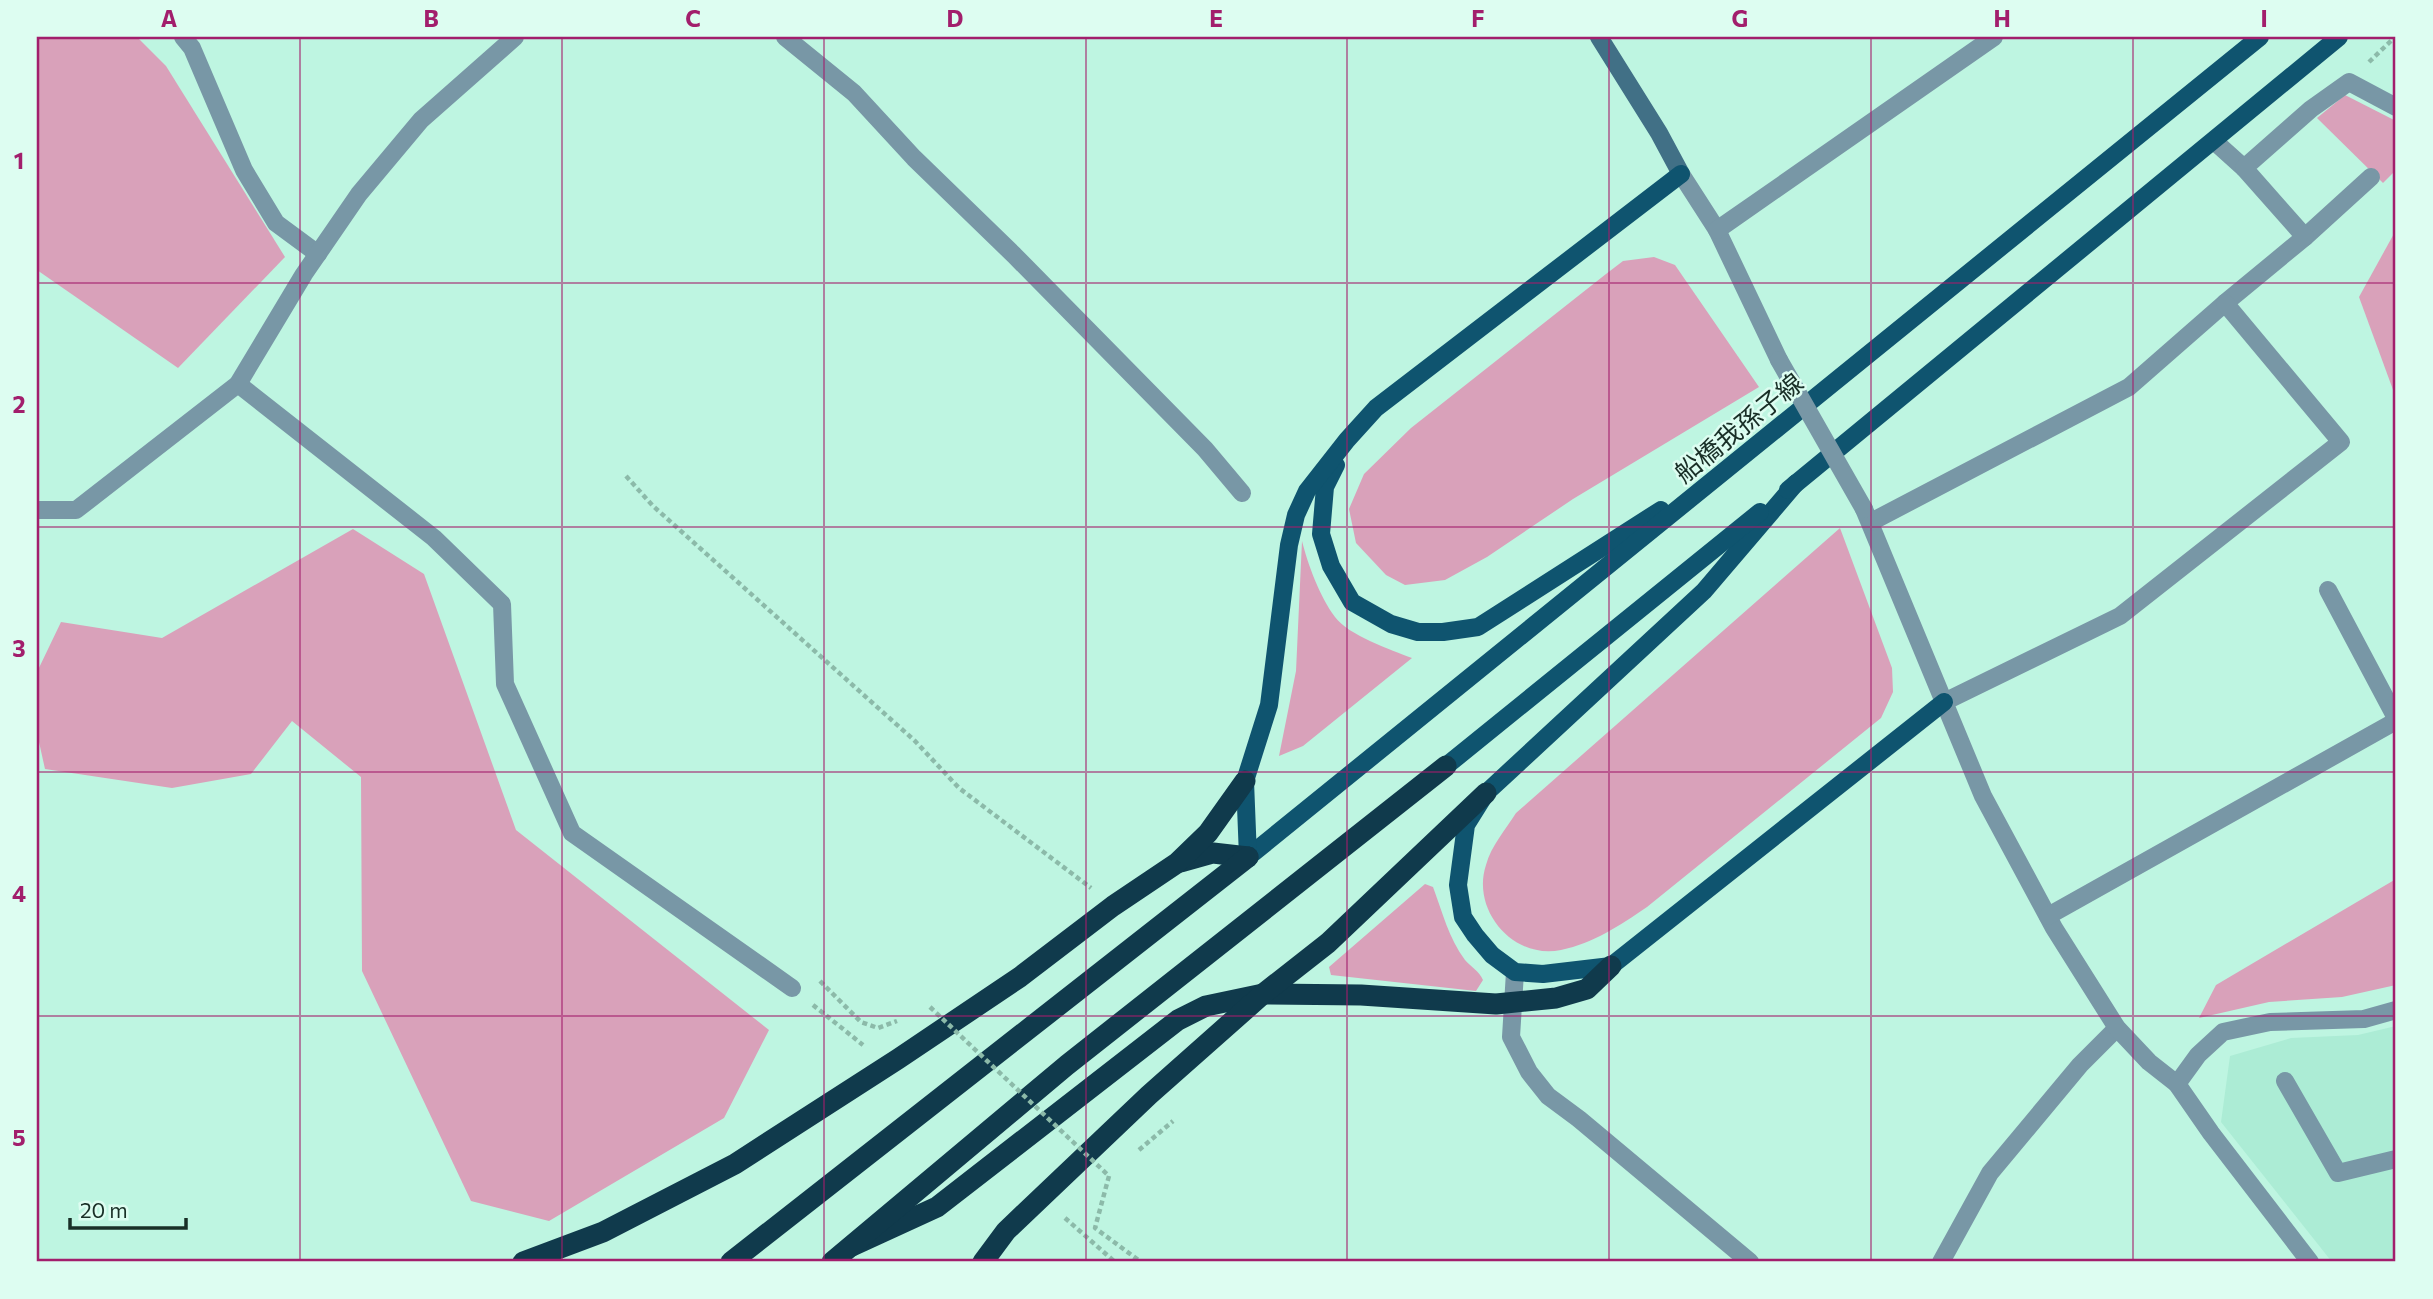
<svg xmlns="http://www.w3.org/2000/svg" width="2433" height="1299" viewBox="0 0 2433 1299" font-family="Commissioner,'Noto Sans JP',sans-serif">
<rect width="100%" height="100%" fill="#bef5e1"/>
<!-- built -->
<path fill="#acecd5" d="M2396,1026V1262H2332L2221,1122L2230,1056L2291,1038L2358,1035Z"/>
<!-- green -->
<g fill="#d9a1ba">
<path d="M37,37H137L166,66L285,257L178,368L37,270Z"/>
<path d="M2345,95L2396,121V170L2383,183L2317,118Z"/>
<path d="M2396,230V398L2359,297Z"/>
<path d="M1654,257L1675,265L1759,387L1573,499L1487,557L1445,580L1405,585L1386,575L1356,543L1349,509L1364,474L1411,428L1606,274L1623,261Z"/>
<path d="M1840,528L1892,668L1893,692L1881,718L1647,907C1619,926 1594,943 1561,950C1513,960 1471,910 1486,865C1491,846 1506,829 1516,813Z"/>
<path d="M353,529L424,574L516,830L769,1030L724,1118L549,1221L471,1201L362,971L361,777L292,721L251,774L172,788L45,769L37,733V672L61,622L162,638Z"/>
<path d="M1302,541C1308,565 1320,597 1335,617C1348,635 1391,650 1412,658L1303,746L1279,756L1296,671Z"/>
<path d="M2396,879V985L2342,997L2269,1002L2199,1018L2216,985Z"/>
<path d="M1425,884L1433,887C1442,911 1449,939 1465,960C1471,967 1479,971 1483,980L1476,991L1331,975L1329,967Z"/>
</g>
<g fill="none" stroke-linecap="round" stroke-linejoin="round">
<!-- path -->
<g stroke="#8cbaa9" stroke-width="4.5" stroke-dasharray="5 3.5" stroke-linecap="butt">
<path d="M2369,62L2395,37"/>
<path d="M626,476L653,506L915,741L959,788L1091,888"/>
<path d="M820,981L861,1022L878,1028L897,1021"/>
<path d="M813,1005L863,1045"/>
<path d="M1139,1150L1173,1121"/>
<path d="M1109,1176L1095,1228L1141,1262"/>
<path d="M1065,1218L1115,1262"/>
</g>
<!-- lane -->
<g stroke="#7897a6" stroke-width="18">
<path d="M183,37L192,48L244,170L276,223L318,254"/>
<path d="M785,37L854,93L914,158L1014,255L1205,449L1242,493"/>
<path d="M238,384L434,538L502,604L505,684L572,833L792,988"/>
<path d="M1515,972L1511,1037L1529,1072L1548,1096L1579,1119L1750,1262"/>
<path d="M2285,1081L2338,1173L2396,1159"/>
<path d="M1941,1262L1990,1173L2080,1065L2117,1028"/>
</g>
<!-- street -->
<g stroke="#7897a6" stroke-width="18">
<path d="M2214,141L2244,168"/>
<path d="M1681,174L1717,230L1779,360"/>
<path d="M1717,230L1994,37"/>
<path d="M2305,237L2371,177"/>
<path d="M1864,509L1983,796L2054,928L2117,1028L2149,1062L2177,1084L2211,1133L2310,1262"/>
<path d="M37,510H76L238,384L304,274L359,194L421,120L515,37"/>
<path d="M1871,522L2129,387L2225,303L2305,237L2244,168L2311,109L2349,82L2396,107"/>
<path d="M2328,590L2396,718"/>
<path d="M1944,702L2120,616L2341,442L2225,303"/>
<path d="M2048,916L2396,721"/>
<path d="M2177,1084L2198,1055L2223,1032L2270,1022L2364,1019L2396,1010"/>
</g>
<!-- secondary -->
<path stroke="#417086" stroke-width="18" d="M1599,37L1659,133L1681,174"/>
<!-- primary -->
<g stroke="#0f546f" stroke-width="18">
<path d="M1336,465L1325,487L1321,534L1331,566L1352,602L1391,624L1418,632H1443L1478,627L1661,510"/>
<path d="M1796,483L1704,591L1486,793L1466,825L1458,885L1463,917L1475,935L1492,955L1515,972L1543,974L1611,966L1944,702"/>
<path d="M1788,490L2339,37"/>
<path d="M1446,766L1760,512"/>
<path d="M1248,857L2260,37"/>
<path d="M1248,857L1245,781L1269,705L1289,545L1296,515L1307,491L1347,440L1376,408L1681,174"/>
</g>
<!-- highway -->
<g stroke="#103a4c" stroke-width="21">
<path d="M1181,862L1213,853L1248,857"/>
<path d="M852,1246L937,1207L1178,1020L1206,1006L1263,994L1361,995L1496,1004L1556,998L1587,989L1611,966"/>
<path d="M523,1262L603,1232L735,1164L898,1059L1020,977L1113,906L1177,863L1208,833L1245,781"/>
<path d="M731,1262L1248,857"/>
<path d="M832,1262L1067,1065L1446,766"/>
<path d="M983,1262L1006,1231L1149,1095L1263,994L1328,943L1486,793"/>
</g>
<!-- path-bridge -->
<path stroke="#8cbaa9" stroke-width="4.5" stroke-dasharray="5 3.5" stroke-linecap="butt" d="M930,1007L1109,1176"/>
<!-- street-bridge -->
<path stroke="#7897a6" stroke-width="18" d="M1779,360L1864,509"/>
</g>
<!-- grid -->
<path fill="none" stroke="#a21e6c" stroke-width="2" stroke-opacity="0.55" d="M300,37V1262M562,37V1262M824,37V1262M1086,37V1262M1347,37V1262M1609,37V1262M1871,37V1262M2133,37V1262M37,283H2396M37,527H2396M37,772H2396M37,1016H2396"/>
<g text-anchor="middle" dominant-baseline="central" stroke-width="5" stroke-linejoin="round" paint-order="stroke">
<!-- street labels -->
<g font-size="26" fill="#192f27" stroke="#ddfdf1">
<text transform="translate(1738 427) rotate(-39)">船橋我孫子線</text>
</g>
</g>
<!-- border -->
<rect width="2433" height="1299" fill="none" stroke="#ddfdf1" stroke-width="77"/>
<!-- scale -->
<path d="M70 1218v10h116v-10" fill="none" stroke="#192f27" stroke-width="3.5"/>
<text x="80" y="1218" font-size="21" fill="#192f27" stroke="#ddfdf1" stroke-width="5" paint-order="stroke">20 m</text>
<rect x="38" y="38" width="2356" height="1222" fill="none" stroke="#a21e6c" stroke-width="2.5"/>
<g font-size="23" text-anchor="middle" font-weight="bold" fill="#a21e6c">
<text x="169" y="27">A</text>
<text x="431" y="27">B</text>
<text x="693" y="27">C</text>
<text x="955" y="27">D</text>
<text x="1216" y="27">E</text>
<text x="1478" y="27">F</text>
<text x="1740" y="27">G</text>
<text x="2002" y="27">H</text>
<text x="2264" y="27">I</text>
<text x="19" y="169">1</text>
<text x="19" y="413">2</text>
<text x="19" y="657">3</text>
<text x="19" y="902">4</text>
<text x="19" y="1146">5</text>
</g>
</svg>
